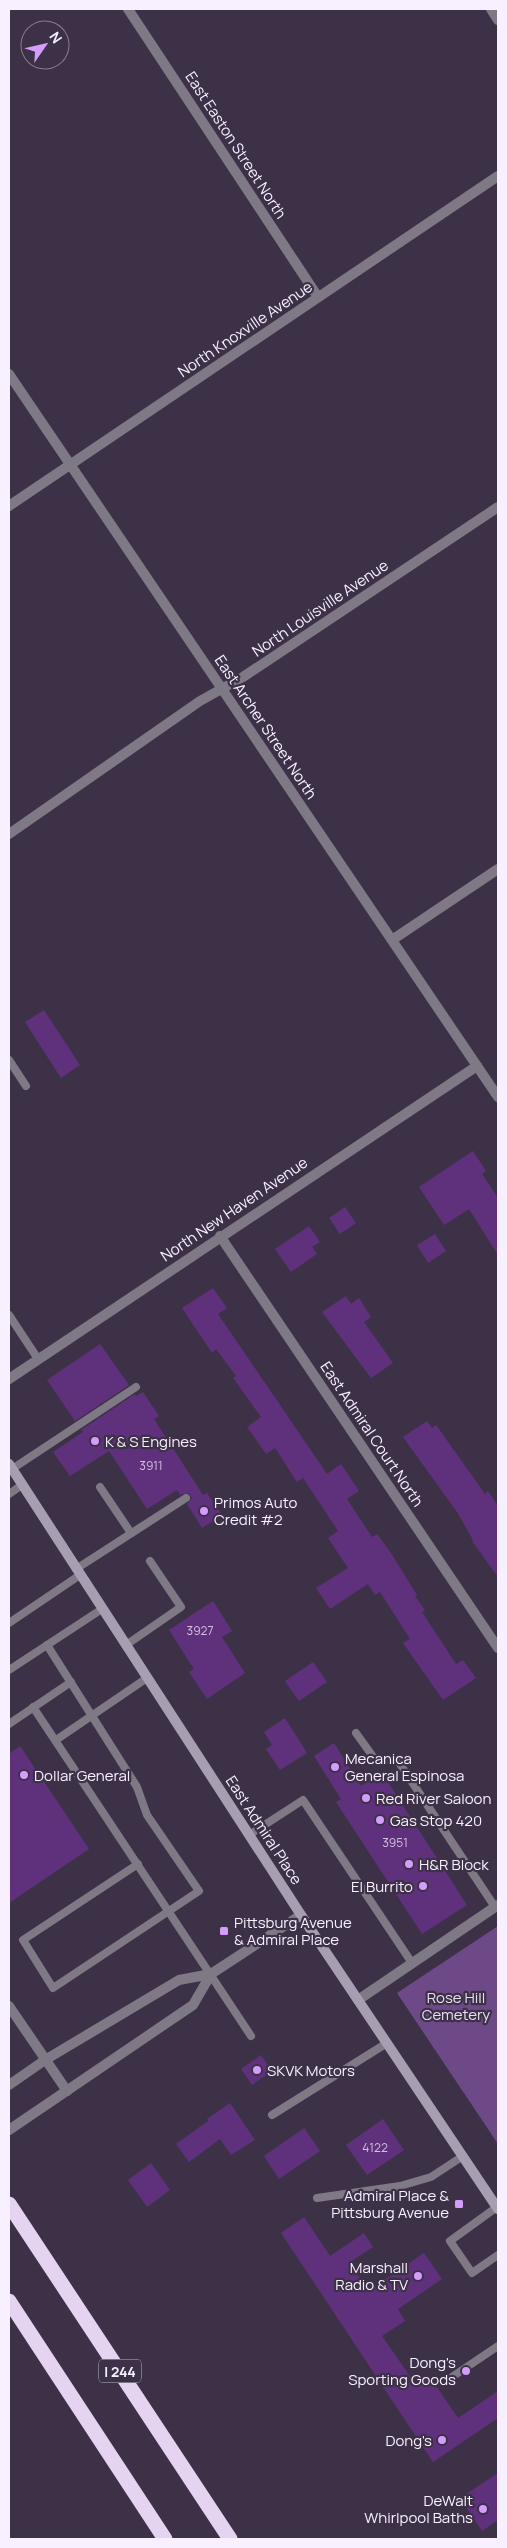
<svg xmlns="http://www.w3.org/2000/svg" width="507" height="2548" viewBox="0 0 507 2548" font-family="Manrope,sans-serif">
<rect width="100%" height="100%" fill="#3d3147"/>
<!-- green -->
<path fill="#6d4987" d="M498,1926V2144L397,1993Z"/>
<!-- building -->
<g fill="#5f317c">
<path d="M44,1010L80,1065L61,1078L25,1022Z"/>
<path d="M473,1151L486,1171L482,1174L498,1198V1255L469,1209L444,1225L419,1187Z"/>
<path d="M345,1207L356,1223L340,1234L329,1218Z"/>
<path d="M309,1226L320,1242L312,1247L317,1254L291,1272L275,1249Z"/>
<path d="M435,1234L446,1251L428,1263L417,1245Z"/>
<path d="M213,1288L227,1308L218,1314L327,1474L341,1464L359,1491L347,1499L372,1537L377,1534L391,1553L417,1595L415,1596L425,1610L422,1612L456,1664L463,1660L476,1678L443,1700L403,1643L410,1639L380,1592L375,1595L368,1584L330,1609L316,1588L348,1568L328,1538L338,1531L303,1478L297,1482L275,1448L266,1454L247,1427L261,1417L233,1378L236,1376L216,1349L212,1353L182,1308Z"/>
<path d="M346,1296L351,1304L359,1298L371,1317L364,1322L393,1363L371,1378L322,1312Z"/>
<path d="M100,1344L129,1385L75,1421L47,1380Z"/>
<path d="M143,1392L159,1416L154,1419L203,1495L207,1493L222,1515L202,1528L187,1504L192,1498L188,1493L180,1495L177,1490L147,1509L109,1451L70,1476L53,1452L83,1432L81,1430L135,1394L136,1396Z"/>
<path d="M427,1421L432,1428L436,1425L485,1494L488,1491L498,1506V1577L472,1541L473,1540L457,1512L403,1437Z"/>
<path d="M213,1601L232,1631L222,1637L245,1673L207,1699L189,1672L194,1669L169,1630Z"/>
<path d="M313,1662L327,1682L299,1701L285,1681Z"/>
<path d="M285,1718L307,1753L280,1770L266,1749L272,1745L264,1732Z"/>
<path d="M334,1743L361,1786L382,1773L467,1905L422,1934L336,1802L341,1799L314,1756Z"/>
<path d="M20,1746L89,1849L9,1903V1754Z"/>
<path d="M261,2055L272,2071L252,2085L241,2069Z"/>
<path d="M230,2103L255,2140L231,2155L220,2139L189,2162L176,2144L208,2121L207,2119Z"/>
<path d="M383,2119L404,2150L367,2175L346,2145Z"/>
<path d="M304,2128L320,2151L279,2179L264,2156Z"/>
<path d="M151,2163L170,2190L147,2207L128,2180Z"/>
<path d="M304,2217L330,2256L364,2233L373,2247L350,2262L368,2291L424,2253L442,2279L398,2309L405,2321L382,2336L416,2385L429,2376L458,2418L498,2391V2418L433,2462L281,2233Z"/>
<path d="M498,2473V2520L482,2531L460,2498Z"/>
</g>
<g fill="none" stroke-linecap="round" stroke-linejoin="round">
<!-- service -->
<g stroke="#7f7985" stroke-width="8">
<path d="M9,1060L26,1086"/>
<path d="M9,1315L38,1359"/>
<path d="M12,1469L136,1387"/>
<path d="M100,1487L131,1533"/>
<path d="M9,1494L22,1485"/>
<path d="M76,1569L186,1498"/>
<path d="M9,1623L80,1575"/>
<path d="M47,1645L137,1787L147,1815L199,1891L53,1988L23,1940L138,1864"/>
<path d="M126,1645L181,1607L150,1561"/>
<path d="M9,1670L102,1609"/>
<path d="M33,1707L251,2036"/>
<path d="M9,1724L71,1682"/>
<path d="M356,1733L374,1758L398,1761L495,1907"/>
<path d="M56,1740L147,1678"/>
<path d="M249,1835L303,1800L412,1963"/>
<path d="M272,2115L387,2043"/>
<path d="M317,2198L400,2186L431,2177L463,2156"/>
<path d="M497,2207L450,2241L472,2273L498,2255"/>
<path d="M449,2379L498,2346"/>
</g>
<!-- minor -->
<g stroke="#7f7985" stroke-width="10">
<path d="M128,9L318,297"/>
<path d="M491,9L498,20"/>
<path d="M9,374L498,1097"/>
<path d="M9,506L498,176"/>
<path d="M9,834L200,701L243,677L498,507"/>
<path d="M392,940L498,869"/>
<path d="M220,1236L498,1648"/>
<path d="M9,1379L477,1066"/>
<path d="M358,2000L498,1905"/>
<path d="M9,2006L67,2091"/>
</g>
<!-- tertiary -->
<g stroke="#7f7985" stroke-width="10">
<path d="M9,2085L45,2060L179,1980L211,1974L301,1915"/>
<path d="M9,2130L193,2005L211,1974"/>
</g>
<!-- secondary -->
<path stroke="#a89eb1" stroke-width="10" d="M9,1464L301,1915L498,2209"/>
<!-- motorway -->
<g stroke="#e4d4f1" stroke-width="15">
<path d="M9,2204L230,2539"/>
<path d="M9,2301L165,2539"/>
</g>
</g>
<!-- markers -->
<g fill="#d49cfc" stroke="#3d3147" stroke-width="2">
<circle cx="95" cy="1441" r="5"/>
<circle cx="204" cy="1511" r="5"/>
<circle cx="335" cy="1767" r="5"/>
<circle cx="24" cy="1775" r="5"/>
<circle cx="366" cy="1798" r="5"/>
<circle cx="380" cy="1820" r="5"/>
<circle cx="409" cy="1864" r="5"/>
<circle cx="423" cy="1886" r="5"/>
<rect x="219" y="1926" width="10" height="10" rx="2.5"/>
<circle cx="257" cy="2070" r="5"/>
<rect x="454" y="2199" width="10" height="10" rx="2.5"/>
<circle cx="418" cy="2276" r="5"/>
<circle cx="466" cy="2371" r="5"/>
<circle cx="442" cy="2440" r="5"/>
<circle cx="483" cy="2509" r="5"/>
</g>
<g text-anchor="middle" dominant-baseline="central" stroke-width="4.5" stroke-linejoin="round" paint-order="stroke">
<!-- number labels -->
<g font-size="12" fill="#d2c0de">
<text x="151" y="1465">3911</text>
<text x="200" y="1630">3927</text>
<text x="395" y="1842">3951</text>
<text x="375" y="2147">4122</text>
</g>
<!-- shield labels -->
<rect fill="#3d3147" stroke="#c0b7c8" stroke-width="1" x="99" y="2359.5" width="42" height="23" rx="4"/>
<g font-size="14" font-weight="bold" fill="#f8f0ff">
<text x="120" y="2371">I 244</text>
</g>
<!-- street labels -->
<g font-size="15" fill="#f8f0ff" stroke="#3d3147">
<text transform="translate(236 145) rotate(57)">East Easton Street North</text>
<text transform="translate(245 329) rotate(-34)">North Knoxville Avenue</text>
<text transform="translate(320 608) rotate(-34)">North Louisville Avenue</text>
<text transform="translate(266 727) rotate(56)">East Archer Street North</text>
<text transform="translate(234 1209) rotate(-34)">North New Haven Avenue</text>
<text transform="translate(372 1434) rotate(56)">East Admiral Court North</text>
<text transform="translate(264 1830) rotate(57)">East Admiral Place</text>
</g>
<!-- poi labels -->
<g font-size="15" fill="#f8f0ff" stroke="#3d3147" text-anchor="start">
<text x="105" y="1441">K &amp; S Engines</text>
<text x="214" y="1502">Primos Auto<tspan x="214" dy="17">Credit #2</tspan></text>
<text x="345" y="1758">Mecanica<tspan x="345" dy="17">General Espinosa</tspan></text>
<text x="34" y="1775">Dollar General</text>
<text x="376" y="1798">Red River Saloon</text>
<text x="390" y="1820">Gas Stop 420</text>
<text x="419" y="1864">H&amp;R Block</text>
<text x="413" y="1886" text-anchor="end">El Burrito</text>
<text x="234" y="1922">Pittsburg Avenue<tspan x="234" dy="17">&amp; Admiral Place</tspan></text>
<text x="267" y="2070">SKVK Motors</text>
<text x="449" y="2195" text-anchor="end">Admiral Place &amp;<tspan x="449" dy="17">Pittsburg Avenue</tspan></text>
<text x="408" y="2267" text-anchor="end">Marshall<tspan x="408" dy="17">Radio &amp; TV</tspan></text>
<text x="456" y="2362" text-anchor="end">Dong's<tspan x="456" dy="17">Sporting Goods</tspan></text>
<text x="432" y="2440" text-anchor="end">Dong's</text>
<text x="473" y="2500" text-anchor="end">DeWalt<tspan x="473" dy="17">Whirlpool Baths</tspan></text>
</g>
<!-- park labels -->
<g font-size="15" fill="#e9ddf3" stroke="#3d3147">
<text x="456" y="1997">Rose Hill<tspan x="456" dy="17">Cemetery</tspan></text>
</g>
</g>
<!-- border -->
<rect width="507" height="2548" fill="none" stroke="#f8f0ff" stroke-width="20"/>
<!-- north arrow -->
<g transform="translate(45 45) rotate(56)"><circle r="24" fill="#3d3147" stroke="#887d91"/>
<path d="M0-4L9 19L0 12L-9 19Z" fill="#d49cfc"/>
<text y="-8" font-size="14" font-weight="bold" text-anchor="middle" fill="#f8f0ff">N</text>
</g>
</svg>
